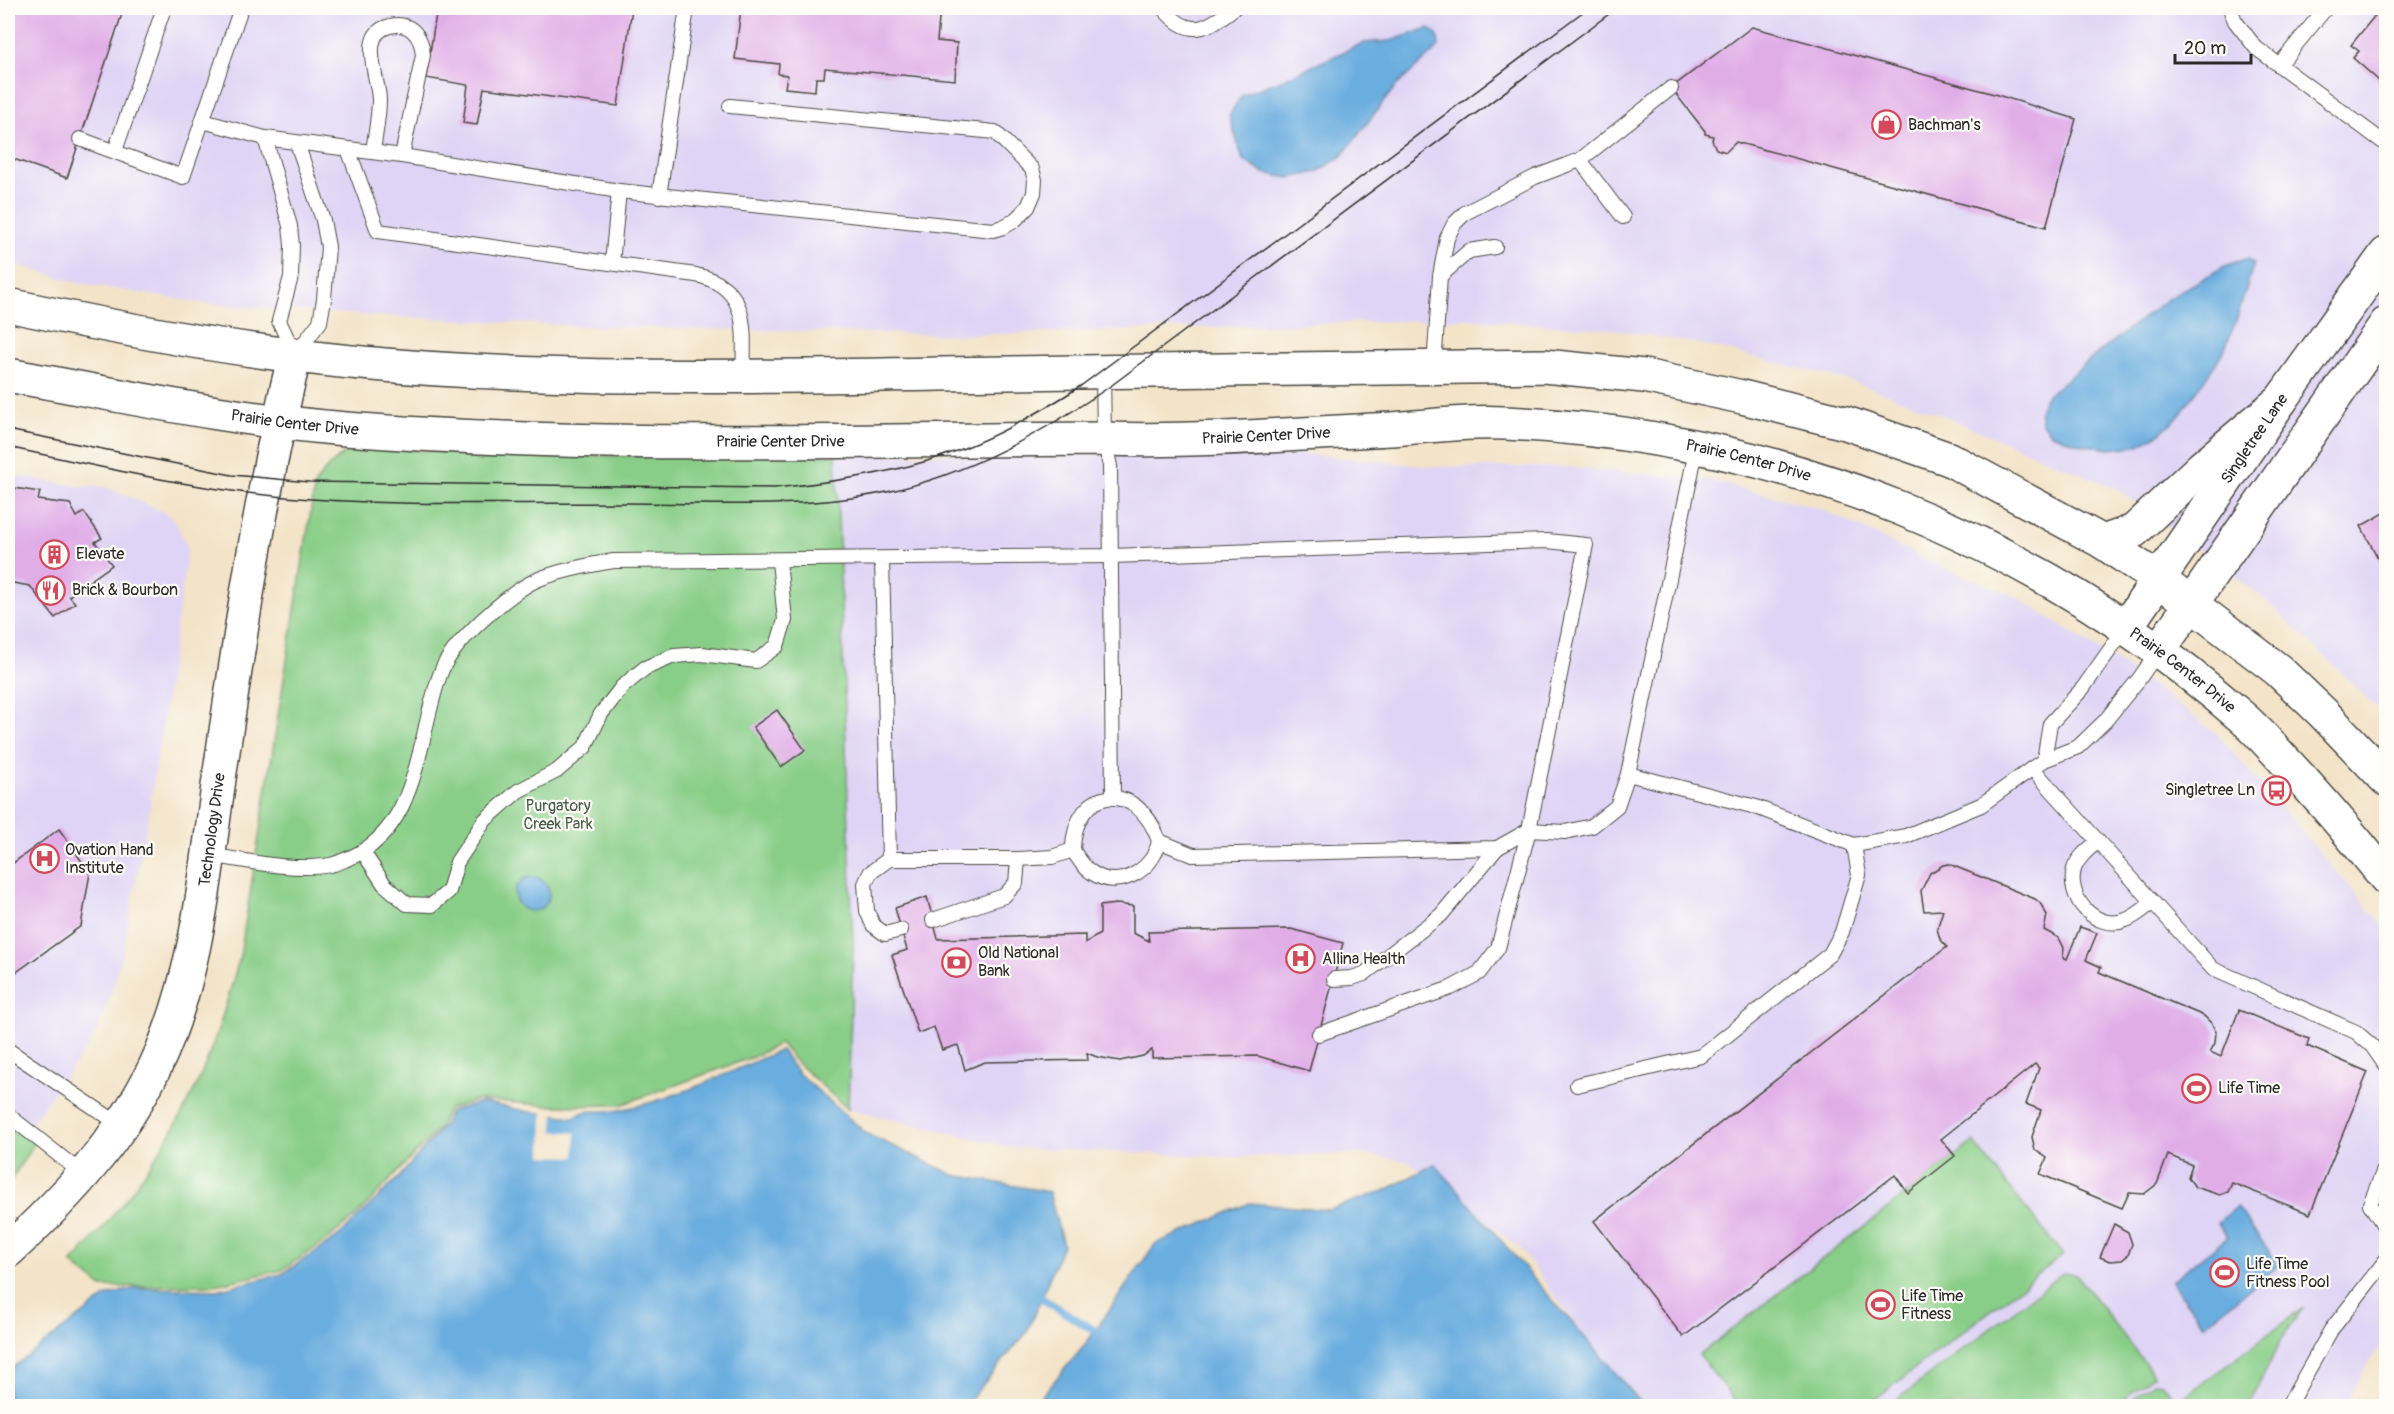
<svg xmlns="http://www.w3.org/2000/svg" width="2394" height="1414" viewBox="0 0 2394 1414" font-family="Pangolin,sans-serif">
<rect width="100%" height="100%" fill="#fdfcf7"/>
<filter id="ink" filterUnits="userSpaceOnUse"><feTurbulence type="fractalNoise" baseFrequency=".0167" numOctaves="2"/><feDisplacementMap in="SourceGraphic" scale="12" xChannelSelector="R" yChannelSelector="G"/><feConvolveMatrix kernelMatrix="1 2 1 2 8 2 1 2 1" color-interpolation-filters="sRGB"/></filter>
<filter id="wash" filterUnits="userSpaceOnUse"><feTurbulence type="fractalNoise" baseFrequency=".008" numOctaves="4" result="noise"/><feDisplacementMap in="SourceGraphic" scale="24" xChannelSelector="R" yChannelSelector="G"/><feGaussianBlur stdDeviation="1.35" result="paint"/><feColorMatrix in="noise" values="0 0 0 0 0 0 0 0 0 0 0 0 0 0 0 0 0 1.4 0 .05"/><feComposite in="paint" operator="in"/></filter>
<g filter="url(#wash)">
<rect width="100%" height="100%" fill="#f3e3c7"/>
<!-- built -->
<g fill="#dfd4f5">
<path d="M8,8H2386V717L2331,662L2258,594L2117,489L1932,411L1851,381L1700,344L1611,329L1465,319L966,335L578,326L363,315L208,304L78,283L8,262Z"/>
<path d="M1295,453L1434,467H1568L1708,480L1822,509L1933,563L2017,597L2137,674L2217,734L2386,929V1340L2369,1361L2344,1406H1647L1592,1347L1520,1248L1408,1161L1359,1154L1233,1157L1015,1148L848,1109L853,946L836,455Z"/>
<path d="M8,474L77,486L106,487L164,512L175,521L188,548L149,813L122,956L109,1000L91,1042L27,1129L8,1182Z"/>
</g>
<!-- green -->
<g fill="#89ce88" stroke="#5a7c5a" stroke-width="1.5">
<path d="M357,447L522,456L836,455L853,946L848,1109L797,1063L780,1043L753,1057L620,1105L556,1106L477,1100L449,1109L440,1127L356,1216L324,1242L282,1270L214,1285L102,1287L71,1263C114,1218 152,1167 183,1112C209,1065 226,1007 240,956L315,484C327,466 337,456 357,447Z"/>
<path d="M8,1114L38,1138L8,1184Z"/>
<path d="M1973,1142L2063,1255L1866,1406H1739L1699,1355Z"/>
<path d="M2063,1273L2077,1275L2154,1375L2114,1406H1889Z"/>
<path d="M2303,1308L2284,1335L2248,1406H2123L2153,1383L2162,1384L2177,1402Z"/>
</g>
<!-- water -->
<g fill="#6baddf" stroke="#4b6c85" stroke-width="1.5">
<path d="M1429,28L1438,36L1439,47L1395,87L1341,157L1317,172L1289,178L1264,173L1243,160L1229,115L1242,95L1282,80L1363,43L1390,41Z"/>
<path d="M2248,258L2254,264L2236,321L2223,353L2180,415L2159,434L2137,446L2108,449L2077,443L2051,434L2042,423L2039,411L2046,396L2101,351L2166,300L2225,266Z"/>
<circle cx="532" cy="894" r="17"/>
<path d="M781,1050L798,1073L867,1134L954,1175L1049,1192L1063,1245L1027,1332L965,1406H8V1371L107,1296L136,1288L217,1290L282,1274L338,1237L401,1175L444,1125L451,1111L482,1102L530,1112L574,1117C588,1107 602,1113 619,1110C675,1100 729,1072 781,1050Z"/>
<path d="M1435,1164L1644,1406H1033L1085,1345L1155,1244L1250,1203L1328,1210L1384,1191Z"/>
<path d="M2237,1207L2279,1265L2204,1325L2171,1281L2228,1237L2217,1223Z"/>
</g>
<!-- pier -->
<path fill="#f3e3c7" d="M543,1110L554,1111L553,1131L576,1133L575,1157L542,1156Z"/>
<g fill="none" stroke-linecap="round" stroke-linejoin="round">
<!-- stream -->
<path stroke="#6baddf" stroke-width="8" d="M1041,1298L1095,1331"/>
</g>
<g id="blocks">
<!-- building -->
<g fill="#e0ade7">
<path d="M8,8H124L67,178L8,157Z"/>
<path d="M437,8H632L618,106L484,88L477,125L463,123L468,85L426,78Z"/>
<path d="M741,8H940L937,41L957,43L955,80L825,68L824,78H816L815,91L785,88L787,75L778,74L779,64L735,59Z"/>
<path d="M2381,8H2386V95L2382,91L2386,87L2353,58L2359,51L2351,45Z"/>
<path d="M1752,27L1994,94L2076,119L2046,227L1736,142L1726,152L1716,149L1712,140L1713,136L1705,134V131L1671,88Z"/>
<path d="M8,487L40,492L38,500L70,504L77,517L84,512L102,538L95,542L112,565L69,596L75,603L55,618L30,586L8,582Z"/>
<path d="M2386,512V573L2361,526Z"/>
<path d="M777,710L805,750L781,767L753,727Z"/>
<path d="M59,829L90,873L81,926L8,978V867Z"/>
<path d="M1949,864L2035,899L2040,903L2047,915L2044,930L2059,938L2064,948L2063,957L2067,959L2080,927L2097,933L2086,960L2101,967L2099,972L2204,1016L2212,1024L2216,1032L2215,1043L2210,1052L2221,1057L2239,1010L2309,1039L2307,1046L2368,1072L2310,1214L2232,1183L2228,1192L2220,1195L2195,1187L2188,1177L2192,1165L2168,1155L2157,1184L2144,1194L2129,1193L2122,1208L2040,1174L2047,1158L2035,1150L2032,1137L2041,1110L2026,1104L2039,1068L2035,1064L1941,1139L1955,1156L1908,1193L1895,1175L1683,1337L1594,1221L1947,947L1940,939L1937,929L1943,910L1924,911L1921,891L1930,873L1943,865Z"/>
<path d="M927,897L938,939L1085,935V943L1100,934V906L1116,904L1133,906V933L1149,941L1148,932L1291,929L1343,943L1309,1071L1258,1056L1152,1058V1050L1143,1056L1120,1061L1097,1057L1087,1053L1088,1060L985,1062L965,1070L958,1045L942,1050L934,1027L918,1033L892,955L907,950L895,908Z"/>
<path d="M2114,1224L2128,1232L2132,1244L2128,1255L2122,1260L2110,1261L2100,1257Z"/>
</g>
</g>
</g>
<g filter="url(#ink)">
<use href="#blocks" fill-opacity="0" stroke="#494742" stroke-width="1.5"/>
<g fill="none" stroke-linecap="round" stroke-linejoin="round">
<defs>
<g id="service">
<path d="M1163,8C1189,40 1207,29 1234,8"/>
<path d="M2230,8L2235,21L2256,48L2386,144"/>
<path d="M2279,65L2326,8"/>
<path d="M203,121L265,138L402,156L619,191L993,230L1003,227L1014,221L1028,207L1034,193L1035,180L1032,169L995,132L730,106"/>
<path d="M265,138L290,226L292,245L291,277L279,321L295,355L320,322L324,299L328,247L323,220L297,143"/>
<path d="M80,139L183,177L241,8"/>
<path d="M348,149L378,231L696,275C751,287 744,331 743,377"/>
<path d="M115,151L164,8"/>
<path d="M373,152C375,135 379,117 379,100C379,79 357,33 390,26C398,24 406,25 412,30C420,37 422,45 423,55L402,156"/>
<path d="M1580,160L1623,217"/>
<path d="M659,196L687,8"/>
<path d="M612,263L619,191"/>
<path d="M1440,276L1447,238L1454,224L1465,213L1535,177L1580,160L1671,88"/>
<path d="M1434,367L1440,276L1469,251L1495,247"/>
<path d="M1103,371L1104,439L1110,466L1113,797"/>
<path d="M2044,760L2050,724L2083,688L2126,627"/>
<path d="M2032,768L2213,969L2356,1032L2372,1046L2386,1066"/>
<path d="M1628,774L1756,807L1854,845L1906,836L1981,805L2044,760L2078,747L2105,721L2139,679L2159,650"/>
<path d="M2098,841C2089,849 2078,857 2074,869C2066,898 2096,932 2126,920C2135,917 2145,908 2153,902"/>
<path d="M1073,850C1074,785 1138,779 1159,841"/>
<path d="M363,852L384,884L407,904L432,905L449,891L457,862L485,820L518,791L557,771L585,747L601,714L622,687L645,668L674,656L702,654L756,661L777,646L785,620L779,561"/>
<path d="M208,855C245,860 292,872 330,865C336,864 342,861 347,859C421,830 417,735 441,672C451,644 511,590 539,579C563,570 588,565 614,561L1111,556L1547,541L1586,545L1529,830L1497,848L1193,855L1159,841C1154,870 1118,892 1091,872C1083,867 1078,858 1073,850L1052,857L1018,859H889L882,559"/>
<path d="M889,859L870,873L865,884L867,911L873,925L885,934L901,930"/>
<path d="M933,920L1004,896L1016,883L1018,859"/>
<path d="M1334,979L1352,978L1364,974L1441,915L1497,848"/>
<path d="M1319,1034L1451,988L1479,973L1498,948L1529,830L1565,832L1592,826L1617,806L1628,774L1697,446"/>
<path d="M8,1050L122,1126"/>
<path d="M1577,1085L1701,1056L1830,954L1842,932L1859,875L1854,845"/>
<path d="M8,1115L84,1175"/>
<path d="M2386,1165L2370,1204L2386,1229"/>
<path d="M2288,1406L2331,1330L2386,1260"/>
</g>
<g id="tertiary">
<path id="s1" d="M2126,627L2281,400L2386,254"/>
<path d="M2159,650L2386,324"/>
<path id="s2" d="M8,1251C67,1197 120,1140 155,1067C199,973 206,867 221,765C241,628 261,490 295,355"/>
</g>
<g id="secondary">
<path d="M8,305C121,329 236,351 351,362C547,381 743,377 940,374C1141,371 1343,368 1544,366L1644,376L1742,397L1846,423L1949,459L2103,542L2158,579L2278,670L2323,713L2386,779"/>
<path id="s3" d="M8,375C120,395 233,420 346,429C598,449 852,440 1104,439C1200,442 1295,434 1391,429C1428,426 1468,421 1505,423C1777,435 2038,539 2243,718C2257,730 2270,745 2283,759C2319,797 2353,837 2386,878"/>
<path d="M2103,542L2134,531L2202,467L2281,400"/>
</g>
</defs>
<!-- service casing -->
<use href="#service" stroke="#494742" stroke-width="16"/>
<!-- tertiary casing -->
<use href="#tertiary" stroke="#494742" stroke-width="36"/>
<!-- secondary casing -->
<use href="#secondary" stroke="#494742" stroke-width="36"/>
<!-- service -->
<use href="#service" stroke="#fff" stroke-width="14"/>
<!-- tertiary -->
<use href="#tertiary" stroke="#fff" stroke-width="33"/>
<!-- secondary -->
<use href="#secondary" stroke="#fff" stroke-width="33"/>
<!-- tram -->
<g stroke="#2b2b2b" stroke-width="1.5">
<path d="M8,430L232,475L309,482L774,488C825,483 877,476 927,461C981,445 1035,416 1082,385L1588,8"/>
<path d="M8,447C82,463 156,480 232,491C360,508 495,503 625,503C712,503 802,510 887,492C969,474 1044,432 1112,385L1617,8"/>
</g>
</g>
</g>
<!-- icons -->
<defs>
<symbol id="shop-ring" viewBox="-11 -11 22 22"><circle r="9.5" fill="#fdfcf7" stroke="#d1495b" stroke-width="1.5"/><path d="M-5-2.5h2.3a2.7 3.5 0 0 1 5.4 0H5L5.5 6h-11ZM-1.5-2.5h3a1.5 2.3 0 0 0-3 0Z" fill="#d1495b"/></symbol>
<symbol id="building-ring" viewBox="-11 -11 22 22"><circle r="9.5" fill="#fdfcf7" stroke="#d1495b" stroke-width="1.5"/><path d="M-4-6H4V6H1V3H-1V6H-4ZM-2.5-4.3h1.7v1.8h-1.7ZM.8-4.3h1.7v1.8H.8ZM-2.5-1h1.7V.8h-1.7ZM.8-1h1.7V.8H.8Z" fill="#d1495b"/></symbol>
<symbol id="restaurant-ring" viewBox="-11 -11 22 22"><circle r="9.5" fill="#fdfcf7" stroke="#d1495b" stroke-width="1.5"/><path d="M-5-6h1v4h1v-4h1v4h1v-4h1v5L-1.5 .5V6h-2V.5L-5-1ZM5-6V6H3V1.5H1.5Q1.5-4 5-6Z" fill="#d1495b"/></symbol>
<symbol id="bus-ring" viewBox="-11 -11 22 22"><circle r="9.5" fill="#fdfcf7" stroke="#d1495b" stroke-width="1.5"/><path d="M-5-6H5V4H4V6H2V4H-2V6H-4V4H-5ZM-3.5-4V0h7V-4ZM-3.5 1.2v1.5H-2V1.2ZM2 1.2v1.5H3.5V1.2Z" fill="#d1495b"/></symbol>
<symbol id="hospital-ring" viewBox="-11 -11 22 22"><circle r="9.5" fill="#fdfcf7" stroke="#d1495b" stroke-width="1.5"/><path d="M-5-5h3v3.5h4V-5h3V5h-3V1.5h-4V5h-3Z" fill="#d1495b"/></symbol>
<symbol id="bank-ring" viewBox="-11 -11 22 22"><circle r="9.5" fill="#fdfcf7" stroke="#d1495b" stroke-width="1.5"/><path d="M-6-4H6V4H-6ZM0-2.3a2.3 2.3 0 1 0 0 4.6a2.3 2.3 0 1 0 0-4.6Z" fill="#d1495b"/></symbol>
<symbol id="stadium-ring" viewBox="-11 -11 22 22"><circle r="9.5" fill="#fdfcf7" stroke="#d1495b" stroke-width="1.5"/><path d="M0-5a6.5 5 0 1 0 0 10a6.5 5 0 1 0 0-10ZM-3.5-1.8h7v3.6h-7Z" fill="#d1495b"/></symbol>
</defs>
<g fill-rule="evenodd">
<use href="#shop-ring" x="1870" y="108" width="33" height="33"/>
<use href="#building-ring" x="38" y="538" width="33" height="33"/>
<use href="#restaurant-ring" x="34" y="574" width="33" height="33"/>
<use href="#bus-ring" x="2260" y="774" width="33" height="33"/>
<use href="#hospital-ring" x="28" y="842" width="33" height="33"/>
<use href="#hospital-ring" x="1284" y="942" width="33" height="33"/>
<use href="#bank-ring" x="940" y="946" width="33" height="33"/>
<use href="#stadium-ring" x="2180" y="1072" width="33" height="33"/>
<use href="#stadium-ring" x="2208" y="1256" width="33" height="33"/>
<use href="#stadium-ring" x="1864" y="1288" width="33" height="33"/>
</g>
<g text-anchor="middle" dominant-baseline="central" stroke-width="4.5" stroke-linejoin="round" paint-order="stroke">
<!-- poi labels -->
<g font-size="16" fill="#2b2b2b" stroke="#fdfcf7" text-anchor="start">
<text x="1908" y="125">Bachman's</text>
<text x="76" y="554">Elevate</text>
<text x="72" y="590">Brick &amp; Bourbon</text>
<text x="2255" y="790" text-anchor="end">Singletree Ln</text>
<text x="65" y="850">Ovation Hand<tspan x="65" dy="18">Institute</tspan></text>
<text x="978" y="953">Old National<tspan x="978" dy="18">Bank</tspan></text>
<text x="1322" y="959">Allina Health</text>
<text x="2218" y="1088">Life Time</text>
<text x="2246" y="1264">Life Time<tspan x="2246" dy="18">Fitness Pool</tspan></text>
<text x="1901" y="1296">Life Time<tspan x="1901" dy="18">Fitness</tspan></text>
</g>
<!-- street labels -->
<g font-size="16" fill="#2b2b2b" stroke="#fdfcf7">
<text stroke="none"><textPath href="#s3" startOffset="291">Prairie Center Drive</textPath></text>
<text stroke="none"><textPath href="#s3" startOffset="1263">Prairie Center Drive</textPath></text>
<text stroke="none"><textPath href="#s1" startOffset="228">Singletree Lane</textPath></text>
<text stroke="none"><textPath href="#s3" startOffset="777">Prairie Center Drive</textPath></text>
<text stroke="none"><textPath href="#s3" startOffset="1749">Prairie Center Drive</textPath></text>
<text stroke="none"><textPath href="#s3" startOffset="2235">Prairie Center Drive</textPath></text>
<text stroke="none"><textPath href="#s2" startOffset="482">Technology Drive</textPath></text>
</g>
<!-- park labels -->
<g font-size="16" fill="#475c47" stroke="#fdfcf7">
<text x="558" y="806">Purgatory<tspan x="558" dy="18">Creek Park</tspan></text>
</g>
</g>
<!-- margin -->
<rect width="2394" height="1414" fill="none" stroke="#fdfcf7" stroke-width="30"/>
<!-- scale -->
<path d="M2175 54v9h76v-9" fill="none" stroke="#2b2b2b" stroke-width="3"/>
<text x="2184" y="54" font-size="18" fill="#2b2b2b" stroke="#fdfcf7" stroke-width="4.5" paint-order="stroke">20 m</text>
</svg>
